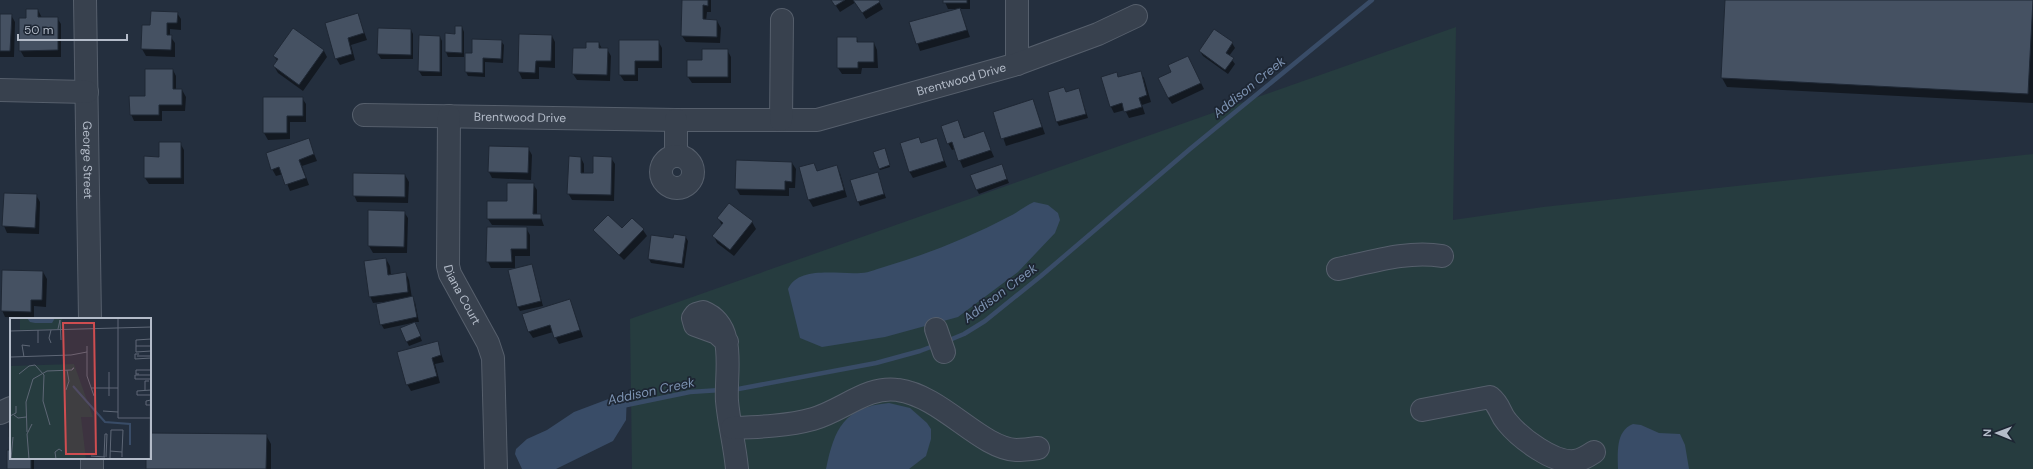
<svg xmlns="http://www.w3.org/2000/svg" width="2033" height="469" viewBox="0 0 2033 469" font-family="'DM Sans',sans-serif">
<rect width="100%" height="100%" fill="#242f3e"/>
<!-- green -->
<path fill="#263c3f" d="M1456,27L1453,220L1543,207L2033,154V469H632L630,319Z"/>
<!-- water -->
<g fill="#394c67">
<path d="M1034,202L1048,205L1058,213L1060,220L1055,233L1018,272L958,317L885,337L822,347L800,338L788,289C799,265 839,275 861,273C869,273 879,268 887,266C928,254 970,237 1008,217C1017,213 1025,206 1034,202Z"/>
<path d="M627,392L626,420L613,441L556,469H522L515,454L516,449L527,439L547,430L574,412Z"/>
<path d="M889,403L910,408L927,423L931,429V439L926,456L909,469H826C834,429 844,407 889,403Z"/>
<path d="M1633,424L1641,425L1659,433L1680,434L1685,445L1689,469H1618C1618,454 1615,431 1633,424Z"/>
</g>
<!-- shadow -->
<g fill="#0007">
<path d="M683,0H711V12H707L706,21H717L721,28L720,43L686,42L682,36Z"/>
<path d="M832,0H878L883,9L866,19L856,2L840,12Z"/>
<path d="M944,0H970V9H960L970,37L920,51L911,23L957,9H948Z"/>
<path d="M1726,0H2033V103L1727,87L1722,78Z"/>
<path d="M38,10L42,18H57L61,24V57H24L20,50L27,19Z"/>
<path d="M177,13L181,19V30L170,29V36L175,43V57L146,56L142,49L151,26Z"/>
<path d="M0,15H11L15,22L14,57H0Z"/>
<path d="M358,15L367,40L351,45L355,60L340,65L336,58Z"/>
<path d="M462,27L464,32V57H448L446,52V34L456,35Z"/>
<path d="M293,29L324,51L327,57L303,91L278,73L274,66L278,62L274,56Z"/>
<path d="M379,29L411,30L413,34V59H381L378,54Z"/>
<path d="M1215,31L1232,43L1235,48L1229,56L1235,64L1228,74L1203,56L1200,51Z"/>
<path d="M420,36L440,37L442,41V76H422L419,71Z"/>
<path d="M552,36L555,42V68L539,67V79H522L519,72Z"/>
<path d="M856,38L859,43H874L877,50L878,68H862L861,74H842L838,68Z"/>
<path d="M501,41L504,45L503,63L485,62V77L468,76L466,72L473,54Z"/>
<path d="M620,41H658L662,48V68H638V81H624L620,75Z"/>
<path d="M599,43L602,49H607L611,56L610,81L577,80L573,74L587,49Z"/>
<path d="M727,50L731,57V83H692L688,77Z"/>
<path d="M1188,57L1204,89L1172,104L1168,98L1173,72Z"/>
<path d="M173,70L176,76V90H182L186,97L185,111H162V121H134L131,114Z"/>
<path d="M1140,72L1144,78L1151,102L1142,105L1145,114L1129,118L1125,110L1114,113L1111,107L1116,73L1119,78Z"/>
<path d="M1079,90L1088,118L1059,126L1057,122L1066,93Z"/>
<path d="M302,98L306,104V122H290V139L268,140L264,133Z"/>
<path d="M1033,100L1045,134L1006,146L994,112Z"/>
<path d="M957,121L965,138L983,132L994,157L963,168L955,149L952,150L948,143Z"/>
<path d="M919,138L922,144L936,139L947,167L913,178L909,171Z"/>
<path d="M308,139L317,161L302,166L309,185L290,191L283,174L276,176L272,169Z"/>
<path d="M180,143L184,150V184H149L145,178L160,158Z"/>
<path d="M528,148L532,155L531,180L492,178L489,172Z"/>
<path d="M886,151L890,167L880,170L879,168Z"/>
<path d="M581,158L584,164V174H594L611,158L615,164L614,201L572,200L568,193Z"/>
<path d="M792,163L796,169L795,188H789V196L740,195L736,188Z"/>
<path d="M814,164L818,172L836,166L840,173L847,197L813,207L809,200L800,168Z"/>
<path d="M1001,165L1009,183L979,194L977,190Z"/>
<path d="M877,173L886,198L860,206L858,201Z"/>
<path d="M405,175L409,182L408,203L357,202L354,195Z"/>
<path d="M533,184L537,190V215H540L544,226L492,225L488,219Z"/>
<path d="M5,194L36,195L40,202L39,234L7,233L4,226Z"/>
<path d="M369,211L404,212L408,218L407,253H373L369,246Z"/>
<path d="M718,218L752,222L756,229L734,256L717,243L714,236L722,225Z"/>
<path d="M526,228L530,235V256H515V268H491L488,262Z"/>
<path d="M595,230H643L647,236L624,260L599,236Z"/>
<path d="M685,236L688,241L684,268L651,263L649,259L674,240Z"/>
<path d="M386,259L390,266L391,275L406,273L409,280L412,298L415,302L419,322H414L422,341L409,346L407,342L412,323L384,329L381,324L382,302L373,303L370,296Z"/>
<path d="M532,266L543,306L520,311L518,307Z"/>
<path d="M43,272L47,279L46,307L34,306V318L5,317L2,310Z"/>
<path d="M570,300L583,337L559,344L553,332L533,338L529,332Z"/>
<path d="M437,342L444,362L435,364L440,383L411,391L407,384Z"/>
<path d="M150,434L266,435L271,444V469H147V458H150Z"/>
<path d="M11,451V458H34V469H8Z"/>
</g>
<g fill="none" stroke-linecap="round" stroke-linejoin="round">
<!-- stream -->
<g stroke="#394c67" stroke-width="4.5">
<path d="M947,341L964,334L985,321L1041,276L1190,149L1372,0"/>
<path d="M733,390L876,363L920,351L936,345"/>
<path d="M622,406L690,392L721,390"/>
</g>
</g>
<!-- building -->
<g fill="#455162" stroke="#1f2835">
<path d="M682,0H708V6L703,5V19L717,20V37L681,36Z"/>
<path d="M831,0H845L835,6Z"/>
<path d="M853,0H879L880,2L862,13Z"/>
<rect x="943" y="0" width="24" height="3"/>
<path d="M1725,0H2033L2028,94L1721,78Z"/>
<path d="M960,8L967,30L916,44L909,22Z"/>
<path d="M26,9H38V17H58V50L19,51V18H26Z"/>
<path d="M151,11L178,12L177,23H167V35H172L171,50L141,49L142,25H150Z"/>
<path d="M358,13L364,33L348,38L352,54L335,59L325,23Z"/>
<path d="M0,14H12L10,51H0Z"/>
<path d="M455,26H462V53L445,52V33L455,34Z"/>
<path d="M293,28L324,50L299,85L273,66L278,59L273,56Z"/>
<path d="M378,28L411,29V55L377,54Z"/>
<path d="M1214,29L1233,42L1226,53L1234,58L1225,70L1199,51Z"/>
<path d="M519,34L552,35L551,61H536L535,73L518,72Z"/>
<path d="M419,35L440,36V72L418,71Z"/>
<path d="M837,37H857V42H874V62H858V68H837Z"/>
<path d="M472,39L502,40L501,59L483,58V73L465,72V53H472Z"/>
<path d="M619,40H659V61H635V75H619Z"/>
<path d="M586,42H599V48H608L607,75L572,74L573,48H586Z"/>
<path d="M702,49H728V77H687V60H702Z"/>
<path d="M1188,56L1201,83L1168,98L1158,78L1171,72L1168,65Z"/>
<path d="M145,69H173V89H182V105H159V115H130L129,96H145Z"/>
<path d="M1141,71L1147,95L1139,98L1142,107L1124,112L1122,103L1110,107L1101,77L1117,72L1118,77Z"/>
<path d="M1064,87L1066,92L1079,88L1086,114L1056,122L1048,92Z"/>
<path d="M263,97H303V116H287V133H263Z"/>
<path d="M1033,99L1042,127L1001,139L993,112Z"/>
<path d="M958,120L964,138L984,131L991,150L958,161L952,142L947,144L941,126Z"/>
<path d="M919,137L921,143L937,138L944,161L909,172L900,143Z"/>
<path d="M309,138L314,154L299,160L306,178L285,185L279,167L271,170L266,153Z"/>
<path d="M159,142H181V178H144V156L159,157Z"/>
<path d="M489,146L529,147L528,173L488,172Z"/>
<path d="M885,148L890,165L879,169L873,152Z"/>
<path d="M569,156L581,157V173H593V156L612,157L611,195L567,194Z"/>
<path d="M736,160L792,162V182L785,181V190L735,189Z"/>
<path d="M814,163L817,171L837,165L844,190L808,200L799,167Z"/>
<path d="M1002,164L1007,179L976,190L970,175Z"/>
<path d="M878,172L884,194L857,202L850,180Z"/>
<path d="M353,173L405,174V197L353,196Z"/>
<path d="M507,183H534L533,214H541V219H487V201H507Z"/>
<path d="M4,193L37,194L35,228L2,226Z"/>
<path d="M729,203L753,221L730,250L712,236L723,223L717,218Z"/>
<path d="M368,210L405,211L404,247L368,246Z"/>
<path d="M608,215L622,228L632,218L644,229L619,255L593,230Z"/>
<path d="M487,227H527V249H511L512,262H486Z"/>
<path d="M674,234L686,236L682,264L648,259L651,235L673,238Z"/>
<path d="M386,258L388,275L406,272L408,292L369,297L364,261Z"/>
<path d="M532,264L541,301L517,307L508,270Z"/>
<path d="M2,270L43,271L42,300H31V312L1,311Z"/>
<path d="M413,296L417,317L380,325L376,304Z"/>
<path d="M570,299L580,330L554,338L550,325L528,332L522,314Z"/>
<path d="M415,322L421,336L406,342L400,328Z"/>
<path d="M438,341L441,355L432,358L437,376L406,385L397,352Z"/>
<path d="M8,417H11V437H9Z"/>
<path d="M150,433L267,434L266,469H146V458H150Z"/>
<path d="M7,450H11V458H31V469H7Z"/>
</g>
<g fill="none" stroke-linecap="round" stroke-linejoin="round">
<defs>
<g id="minor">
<path id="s1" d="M85,0L90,319"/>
<path d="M1017,64V0"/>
<path d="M0,90L87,92"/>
<path id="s2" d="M364,115L676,120H817L1017,64L1098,34L1136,16"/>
<path id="s3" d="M449,116L448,266L450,274L488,343L493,358L496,469"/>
<path d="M676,120V156"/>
<path d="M781,120L782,20"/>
<circle cx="677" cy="172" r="16"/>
<path d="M1338,269C1371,262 1408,250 1442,256"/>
<path d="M936,329L944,352"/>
<path d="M727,342L717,333L695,325L693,318L696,314L703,312C738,326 725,373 727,401C729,424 735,446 737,469"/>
<path d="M1422,410L1490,397C1501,406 1499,413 1507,422C1520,438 1554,464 1575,461C1582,460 1588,456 1594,452"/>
<path d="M0,413L11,408"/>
<path d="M732,428C758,427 788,426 813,419C842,411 868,385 898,390C942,396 980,448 1016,450C1023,450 1031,449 1038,448"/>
<path d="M92,458V469"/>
</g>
</defs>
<!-- minor casing -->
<use href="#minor" stroke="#565f6c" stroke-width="24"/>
<!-- minor -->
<use href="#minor" stroke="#38414e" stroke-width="22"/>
</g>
<g text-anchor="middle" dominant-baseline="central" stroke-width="3.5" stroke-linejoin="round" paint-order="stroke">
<!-- street labels -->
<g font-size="12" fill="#b4bcc9" stroke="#1d2633">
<text stroke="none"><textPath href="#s2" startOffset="603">Brentwood Drive</textPath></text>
<text stroke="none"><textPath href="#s2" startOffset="156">Brentwood Drive</textPath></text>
<text stroke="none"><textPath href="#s1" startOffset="160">George Street</textPath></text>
<text stroke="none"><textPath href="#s3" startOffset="182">Diana Court</textPath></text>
</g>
<!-- water labels -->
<g font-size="13" font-style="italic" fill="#7c92b1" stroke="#1d2633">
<text transform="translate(1249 87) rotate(-39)">Addison Creek</text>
<text transform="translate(1000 293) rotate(-37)">Addison Creek</text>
<text transform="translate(651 391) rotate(-12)">Addison Creek</text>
</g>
</g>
<!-- overview -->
<g transform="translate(10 318)">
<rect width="141" height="141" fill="#242f3e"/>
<path d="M10,0H52V11L10,12ZM64,46L83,99H71L76,141H0V48Z" fill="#263c3f"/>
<path d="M17,0H45L42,5H25L20,4Z" fill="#394c67"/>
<path fill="none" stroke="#394c67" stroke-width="2" d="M63,68L95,104L120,106V127"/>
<path fill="none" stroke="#5e6776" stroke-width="1" d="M0,0V13M108,0V100H141M48,11L50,2L51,22M28,12V25M0,13L141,9M41,25L39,20L41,12M77,28V58L84,78M126,28H141M141,33L126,34V22L141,21M129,36H125V41L141,40M127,38H141M1,39L61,37L77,34M14,39L12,27L20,28M9,56L19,48L25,47L34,57L33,83L40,107M129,56H126V52H141M141,61H125V57H141M81,70H108M56,72L59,63L57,52M135,72V63H139M141,77H127V73L141,72M99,78V54M141,87H136V83L141,82M93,93L108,94M4,97L8,100L16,99M0,98L6,95V88M17,114L16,84L23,61L37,53L62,52L64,50H63L62,52M100,133L112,134V139M81,138L95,139M94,139L95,116H97L96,139M100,140L101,112H113L112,134M1,141L3,119M19,141L17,116L22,106M46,141L45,134L49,131L52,133M140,141L141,0"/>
<path fill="#ce4d50" fill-opacity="0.15" stroke="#ce4d50" stroke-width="2" d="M53,5H84L86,136H56Z"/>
<rect width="141" height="141" fill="none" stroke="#b4bcc9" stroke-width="2"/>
</g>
<!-- north arrow -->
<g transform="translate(1997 433) rotate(271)" stroke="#1d2633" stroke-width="3" paint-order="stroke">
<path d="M0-3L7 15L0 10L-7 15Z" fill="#b4bcc9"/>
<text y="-6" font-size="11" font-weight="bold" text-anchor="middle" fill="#b4bcc9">N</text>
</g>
<!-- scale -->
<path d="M18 34v6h109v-6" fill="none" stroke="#b4bcc9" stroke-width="2"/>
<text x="24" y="34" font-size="12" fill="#b4bcc9" stroke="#1d2633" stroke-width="3" paint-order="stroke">50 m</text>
</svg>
